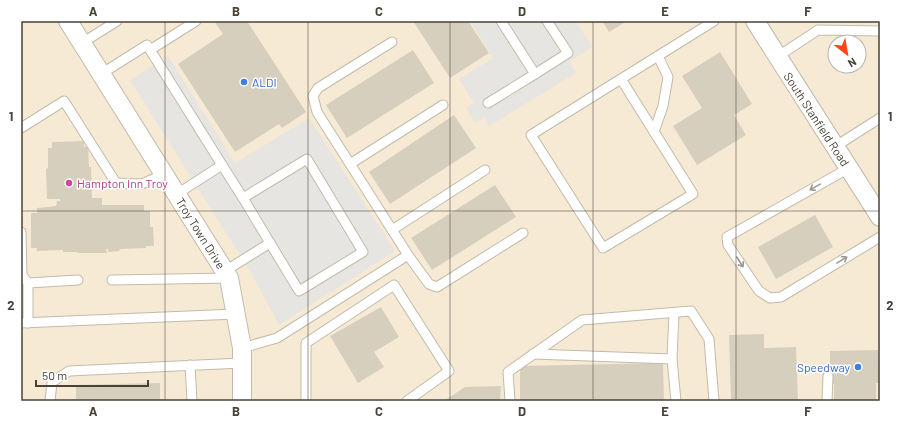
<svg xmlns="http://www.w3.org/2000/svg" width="901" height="422" viewBox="0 0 901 422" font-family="Barlow,sans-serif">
<rect width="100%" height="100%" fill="#f5f2e9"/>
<!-- commercial -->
<path fill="#f7ead4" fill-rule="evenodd" d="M21,21H880V401H21ZM835,42H859V66H835Z"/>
<!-- parking -->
<g fill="#e6e5e1">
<path d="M470,21H576L592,47L569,62L576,73L489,126L484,118L475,123L466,108L474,103L459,79L493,58Z"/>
<path d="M168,56L235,163L309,118L395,251L279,325L250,271L130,80Z"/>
</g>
<!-- building -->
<g fill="#d7cfbe">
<path d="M214,21H247L306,112L282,128L279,124L235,152L178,64L223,34Z"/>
<path d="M413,21H468L489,53L450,78Z"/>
<path d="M602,21H627L609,32Z"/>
<path d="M413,50L434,83L347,138L326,105Z"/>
<path d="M720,52L752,104L734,115L746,135L697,165L673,126L702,108L682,76Z"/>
<path d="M454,115L476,148L390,204L369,172Z"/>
<path d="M84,141V147H88L89,167H91L92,198H102V205H144V211H150V227H153L154,246H146V248L120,249L119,251L108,252V249H106L107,253H79L77,252H63V250L37,251V248H31V213H37V208L56,206L57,201H60V199H47L46,169L48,168V148H52V142Z"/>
<path d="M495,185L516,217L432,270L411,238Z"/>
<path d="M815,215L833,247L776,279L758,247Z"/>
<path d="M381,307L399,337L374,352L384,367L358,383L330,336Z"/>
<path d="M764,334V348L796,347L798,401H731L729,335Z"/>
<path d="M878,350L879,383H876V401H834V384H830V351Z"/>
<path d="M663,363L664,401H520V366Z"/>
<path d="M160,383V401H76V385Z"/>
<path d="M501,386L500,401H444L465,387Z"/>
</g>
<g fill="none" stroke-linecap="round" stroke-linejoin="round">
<defs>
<g id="service">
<path d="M392,42L318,88L313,96L317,112L408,255"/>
<path d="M82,43L117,21"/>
<path d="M150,50L196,21"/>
<path d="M777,57L818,30L880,31"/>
<path d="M101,74L147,45L222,165"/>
<path d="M535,74L568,53L547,21"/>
<path d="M621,79L693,194L603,248L531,135L714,21"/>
<path d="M488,103L535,74L501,21"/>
<path d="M21,128L64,101L116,183L142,184L164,174"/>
<path d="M654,132L663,106L668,77L658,56"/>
<path d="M836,146L880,118"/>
<path d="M350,164L443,105"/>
<path d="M849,168L727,237L728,245L759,291L770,298L781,297L880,237"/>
<path d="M177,194L222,165L243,198L307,159L363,252L299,291L270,243"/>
<path d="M392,230L485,170"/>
<path d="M21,232L22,275L28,283V323"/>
<path d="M225,271L270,243L243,198"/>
<path d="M112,280L229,278"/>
<path d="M28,283L78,280"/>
<path d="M21,323L236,314"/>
<path d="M242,348L277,338L408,255L429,284L437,287L523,233"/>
<path d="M533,354L672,359L674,313"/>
<path d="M672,359L676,401"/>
<path d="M190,365L192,401"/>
<path d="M50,401L52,382L69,371L242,363"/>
<path d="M306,401V343L394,285L449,371L407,401"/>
<path d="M510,401L508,372L582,320L691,311L709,339L714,401"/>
<path d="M827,401L828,376"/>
</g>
<g id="minor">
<path d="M68,21L229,278L242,348V401"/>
<path d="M755,21L880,217"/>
</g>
</defs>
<!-- service casing -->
<use href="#service" stroke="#c1bbab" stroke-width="11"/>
<!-- minor casing -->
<use href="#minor" stroke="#c1bbab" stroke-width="20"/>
<!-- service -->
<use href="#service" stroke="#fff" stroke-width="9"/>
<!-- minor -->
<use href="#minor" stroke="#fff" stroke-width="18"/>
</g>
<!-- one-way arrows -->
<defs><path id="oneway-shaft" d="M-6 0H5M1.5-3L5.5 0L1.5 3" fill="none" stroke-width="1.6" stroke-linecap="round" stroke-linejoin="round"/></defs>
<g stroke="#9b9891">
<use href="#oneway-shaft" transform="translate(815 187) rotate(151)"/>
<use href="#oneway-shaft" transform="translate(842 260) rotate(-31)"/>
<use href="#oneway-shaft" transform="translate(740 262) rotate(57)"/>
</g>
<!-- grid -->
<path fill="none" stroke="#494337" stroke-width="1" stroke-opacity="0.55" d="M165,21V401M308,21V401M450,21V401M593,21V401M736,21V401M21,211H880"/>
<!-- markers -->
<g fill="#3f7fe0" stroke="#fff" stroke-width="1.5">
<circle cx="244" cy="82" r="4"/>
<circle cx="858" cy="367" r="4"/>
</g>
<circle fill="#d1479c" stroke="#fff" stroke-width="1.5" cx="69" cy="183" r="4"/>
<g text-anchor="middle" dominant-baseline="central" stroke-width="3" stroke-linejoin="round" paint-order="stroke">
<!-- shop labels -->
<g font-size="12" fill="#366cbe" stroke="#fff" text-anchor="start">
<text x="252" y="82">ALDI</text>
<text x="850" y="367" text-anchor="end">Speedway</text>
</g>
<!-- street labels -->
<g font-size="12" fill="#494337" stroke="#fff">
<text transform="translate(817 119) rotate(57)">South Stanfield Road</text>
<text transform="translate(201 233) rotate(58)">Troy Town Drive</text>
</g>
<!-- hotel labels -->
<g font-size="12" fill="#b23c85" stroke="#fff" text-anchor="start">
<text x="77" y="183">Hampton Inn Troy</text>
</g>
</g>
<!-- border -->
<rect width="901" height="422" fill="none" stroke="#ffffff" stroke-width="44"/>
<!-- north arrow -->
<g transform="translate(847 54) rotate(149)"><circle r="19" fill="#ffffff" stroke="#b6b4af"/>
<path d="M0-3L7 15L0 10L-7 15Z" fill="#ff4616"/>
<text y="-6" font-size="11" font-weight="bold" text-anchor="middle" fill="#494337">N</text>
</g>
<!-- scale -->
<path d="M36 380v6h112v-6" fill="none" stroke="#494337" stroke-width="2"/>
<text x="42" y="380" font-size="12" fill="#494337" stroke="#ffffff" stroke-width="3" paint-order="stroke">50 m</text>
<rect x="22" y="22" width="857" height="378" fill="none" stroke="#494337" stroke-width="1.5"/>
<g font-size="13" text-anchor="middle" font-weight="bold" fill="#494337">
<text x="93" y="16">A</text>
<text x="236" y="16">B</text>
<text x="379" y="16">C</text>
<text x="522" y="16">D</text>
<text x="665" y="16">E</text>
<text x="808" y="16">F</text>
<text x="11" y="121">1</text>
<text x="890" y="121">1</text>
<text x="11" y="310">2</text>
<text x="890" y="310">2</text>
<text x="93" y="416">A</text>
<text x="236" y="416">B</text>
<text x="379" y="416">C</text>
<text x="522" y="416">D</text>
<text x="665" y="416">E</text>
<text x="808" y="416">F</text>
</g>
</svg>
